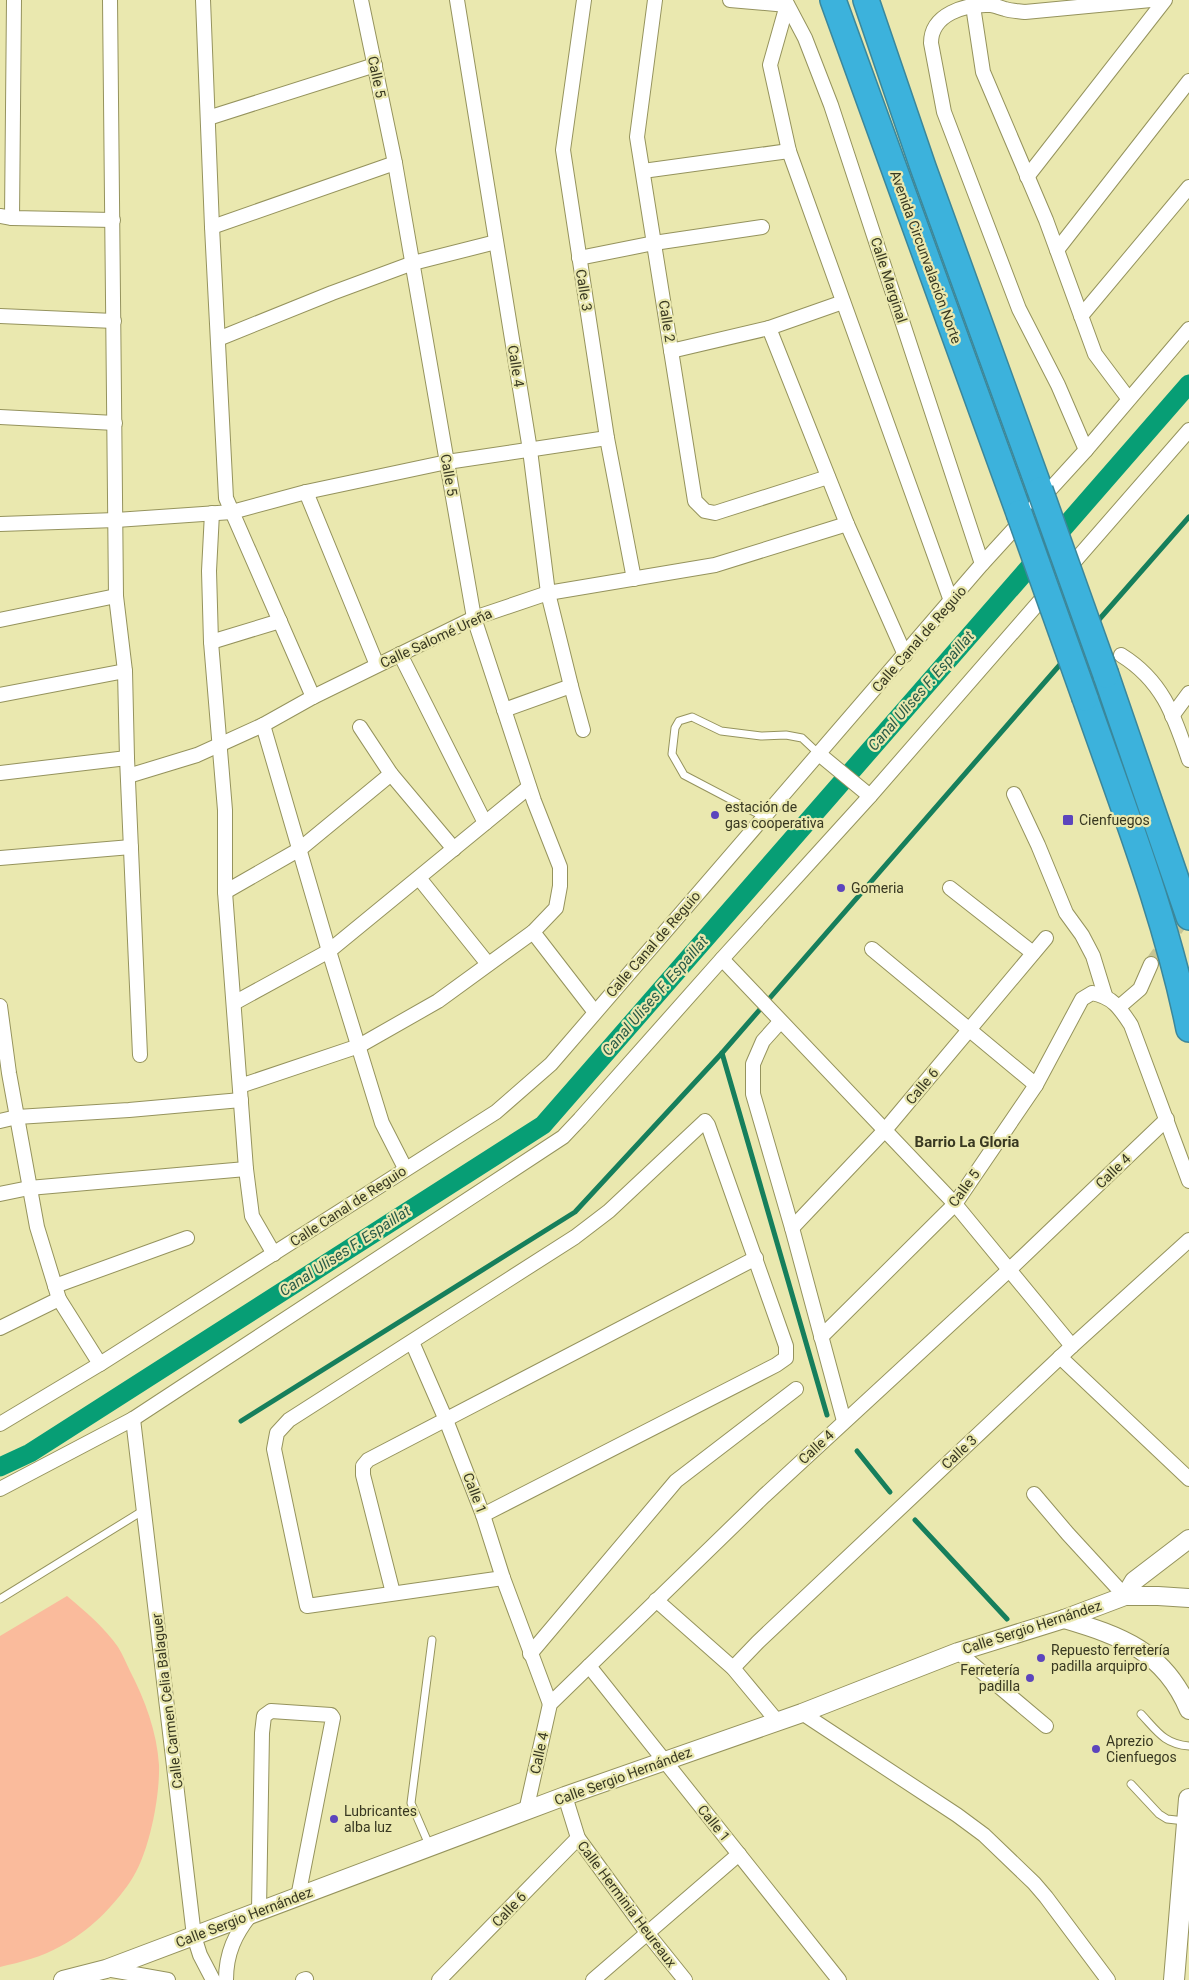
<svg xmlns="http://www.w3.org/2000/svg" width="1189" height="1980" viewBox="0 0 1189 1980" font-family="Roboto,sans-serif">
<rect width="100%" height="100%" fill="#eae8af"/>
<!-- green -->
<path fill="#fabb9c" d="M67,1596C85,1611 105,1628 118,1647C123,1655 126,1663 130,1671C145,1700 157,1732 159,1765C160,1797 149,1855 130,1882C113,1907 88,1932 61,1946C42,1957 21,1962 0,1967V1636Z"/>
<g fill="none" stroke-linecap="round" stroke-linejoin="round">
<!-- stream -->
<g stroke="#167f5c" stroke-width="5">
<path d="M1096,623L1189,517"/>
<path d="M722,1053L827,1415"/>
<path d="M241,1421L575,1212L722,1053L1064,660"/>
<path d="M857,1451L890,1492"/>
<path d="M915,1520L1007,1619"/>
</g>
<!-- canal -->
<path stroke="#079e75" stroke-width="19" d="M0,1467L30,1453L543,1125L1189,384"/>
<!-- minor-tunnel -->
<path stroke="#c6c593" stroke-width="14" stroke-dasharray="14 7" stroke-linecap="butt" d="M1151,964L1189,911"/>
<defs>
<g id="service">
<path d="M764,817L684,775L672,754L675,728L679,721L692,717L721,731L761,736L786,735L802,738L819,754"/>
<path d="M0,1599L144,1510"/>
<path d="M1141,1714C1157,1731 1164,1744 1189,1746"/>
<path d="M1131,1784L1159,1814L1167,1819L1185,1821"/>
<path d="M430,1847L411,1803L432,1640"/>
</g>
<g id="minor">
<path d="M110,0L116,596L125,671L127,758L140,1055"/>
<path d="M203,0L212,227L226,498L313,697"/>
<path d="M457,0L530,450L548,593L571,686L583,730"/>
<path d="M584,0L563,150L607,438L634,579"/>
<path d="M655,0L637,137L695,501L705,511L715,513L828,477"/>
<path d="M730,0L787,5"/>
<path d="M786,2L805,38L831,105L982,564"/>
<path d="M787,5L770,65L789,151L951,601"/>
<path d="M973,6L983,72L1046,220L1095,354L1128,398"/>
<path d="M208,118L375,65"/>
<path d="M643,171L789,151"/>
<path d="M1027,177L1165,0"/>
<path d="M0,216L12,218L113,220"/>
<path d="M12,218L14,0"/>
<path d="M212,227L395,163"/>
<path d="M1057,250L1189,81"/>
<path d="M579,258L654,243L762,227"/>
<path d="M0,316L114,321"/>
<path d="M1081,316L1189,187"/>
<path d="M769,328L847,524L905,655"/>
<path d="M218,339L332,293L413,263L496,242"/>
<path d="M671,351L769,328L843,302"/>
<path d="M0,417L115,423"/>
<path d="M1086,450L1058,385L1019,309L944,112L931,43C931,14 965,4 990,5C995,5 1000,8 1005,9C1011,11 1018,11 1025,12L1151,0"/>
<path d="M306,492L377,665"/>
<path d="M212,513L209,571L211,642L225,810V892L246,1169L252,1216L274,1254"/>
<path d="M0,524L116,520L232,512L306,492L447,462L607,438"/>
<path d="M0,620L116,596"/>
<path d="M211,642L280,621"/>
<path d="M400,654L485,823"/>
<path d="M1121,655C1163,681 1174,716 1189,760"/>
<path d="M0,695L125,671"/>
<path d="M504,710L571,686"/>
<path d="M1172,716L1189,693"/>
<path d="M263,725L329,951L382,1123L405,1168"/>
<path d="M360,727L391,774L454,849"/>
<path d="M819,754L870,796"/>
<path d="M0,773L127,758"/>
<path d="M128,776L197,755L263,725L313,697L474,618L548,593L715,565L847,524"/>
<path d="M1014,794L1038,845L1066,913L1082,935L1093,956L1105,995"/>
<path d="M0,858L131,847"/>
<path d="M419,878L488,964"/>
<path d="M950,888L1033,953"/>
<path d="M225,892L300,849L391,774"/>
<path d="M533,932L594,1011"/>
<path d="M872,949L1036,1085"/>
<path d="M722,959L955,1204L1072,1346"/>
<path d="M234,1003L329,951L529,787"/>
<path d="M0,1006L9,1073L37,1227L59,1299L100,1364"/>
<path d="M1119,1007L1140,989L1151,964"/>
<path d="M780,1022L763,1041L753,1064V1094L792,1228L844,1421"/>
<path d="M240,1086L359,1046L438,1001L533,932L556,908L560,886V867L534,801L474,618L395,163L361,0"/>
<path d="M0,1121L17,1117L129,1110L241,1100"/>
<path d="M0,1194L29,1188L246,1169"/>
<path d="M792,1228L885,1130L1046,938"/>
<path d="M55,1286L187,1238"/>
<path d="M0,1328L59,1299"/>
<path d="M821,1337L955,1204L1036,1085L1082,999L1092,993C1113,997 1120,1008 1131,1025L1189,1181"/>
<path d="M412,1342L446,1420L483,1515L503,1578L550,1704"/>
<path d="M1060,1357L1189,1479"/>
<path d="M133,1419L194,1936L200,1955L213,1980"/>
<path d="M0,1424L100,1364L496,1112L551,1064L982,564L1086,450L1189,329"/>
<path d="M0,1489L133,1419L563,1137L580,1119L722,959L870,796L1189,430"/>
<path d="M1034,1494L1068,1534L1125,1596"/>
<path d="M483,1515L776,1365L786,1358V1346L708,1125L705,1121L609,1211L575,1237L289,1420L277,1433L274,1449L307,1606L503,1578"/>
<path d="M393,1593L363,1475V1466L368,1460L756,1258"/>
<path d="M656,1600L733,1668L777,1721"/>
<path d="M958,1652L1046,1726"/>
<path d="M530,1654L676,1481L796,1389"/>
<path d="M589,1666L839,1980"/>
<path d="M733,1668L758,1642L1072,1346L1189,1240"/>
<path d="M802,1713L957,1815L984,1835L1034,1883L1046,1897L1108,1980"/>
<path d="M565,1796L578,1838L648,1934L685,1980"/>
<path d="M526,1811L550,1704L764,1496L1009,1270L1167,1119"/>
<path d="M259,1910L262,1733L264,1716L271,1711L331,1715L333,1718L298,1897"/>
<path d="M106,1969L168,1980"/>
<path d="M226,1980C226,1953 235,1934 252,1913"/>
<path d="M303,1980L306,1979"/>
<path d="M439,1980L578,1838"/>
<path d="M593,1980L739,1854"/>
</g>
<g id="tertiary">
<path d="M1125,1596L1134,1581L1189,1539"/>
<path d="M1064,1619C1121,1636 1164,1651 1189,1710"/>
<path d="M63,1980L106,1969L565,1796L802,1713L958,1652L1064,1619L1125,1596H1158L1189,1598"/>
</g>
<path id="secondary" d="M1174,1980L1189,1799"/>
<g id="motorway">
<path d="M833,0L1019,513"/>
<path d="M866,0L923,167L1040,490"/>
<path d="M1106,675L1189,917"/>
<path d="M1085,698C1123,807 1166,916 1189,1029"/>
</g>
</defs>
<!-- service casing -->
<use href="#service" stroke="#95935d" stroke-width="9"/>
<!-- minor casing -->
<use href="#minor" stroke="#95935d" stroke-width="16"/>
<!-- tertiary casing -->
<use href="#tertiary" stroke="#95935d" stroke-width="20"/>
<!-- secondary casing -->
<use href="#secondary" stroke="#95935d" stroke-width="22"/>
<!-- motorway casing -->
<use href="#motorway" stroke="#3b879b" stroke-width="28"/>
<!-- service -->
<use href="#service" stroke="#fff" stroke-width="7"/>
<!-- minor -->
<use href="#minor" stroke="#fff" stroke-width="14"/>
<!-- tertiary -->
<use href="#tertiary" stroke="#fff" stroke-width="18"/>
<!-- secondary -->
<use href="#secondary" stroke="#fff" stroke-width="20"/>
<!-- motorway -->
<use href="#motorway" stroke="#3cb2dc" stroke-width="25"/>
<defs>
<g id="motorway-bridge">
<path d="M1040,490L1106,675"/>
<path d="M1019,513L1085,698"/>
</g>
</defs>
<!-- motorway-bridge casing -->
<use href="#motorway-bridge" stroke="#3b879b" stroke-width="28" stroke-linecap="butt"/>
<!-- motorway-bridge -->
<use href="#motorway-bridge" stroke="#3cb2dc" stroke-width="25"/>
</g>
<!-- markers -->
<g fill="#5c45bd" stroke="#eae8af" stroke-width="2">
<circle cx="715" cy="815" r="5"/>
<rect x="1062" y="814" width="12" height="12" rx="2.5"/>
<circle cx="841" cy="888" r="5"/>
<circle cx="1041" cy="1658" r="5"/>
<circle cx="1030" cy="1678" r="5"/>
<circle cx="1096" cy="1749" r="5"/>
<circle cx="334" cy="1819" r="5"/>
</g>
<g text-anchor="middle" dominant-baseline="central" stroke-width="4.5" stroke-linejoin="round" paint-order="stroke">
<!-- street labels -->
<g font-size="14" fill="#383821" stroke="#eae8af">
<text transform="translate(377 77) rotate(78)">Calle 5</text>
<text transform="translate(926 257) rotate(70)">Avenida Circunvalación Norte</text>
<text transform="translate(889 280) rotate(72)">Calle Marginal</text>
<text transform="translate(584 290) rotate(81)">Calle 3</text>
<text transform="translate(667 321) rotate(81)">Calle 2</text>
<text transform="translate(516 366) rotate(81)">Calle 4</text>
<text transform="translate(449 475) rotate(80)">Calle 5</text>
<text transform="translate(436 638) rotate(-25)">Calle Salomé Ureña</text>
<text transform="translate(919 639) rotate(-49)">Calle Canal de Reguio</text>
<text transform="translate(653 944) rotate(-49)">Calle Canal de Reguio</text>
<text transform="translate(922 1086) rotate(-50)">Calle 6</text>
<text transform="translate(1113 1171) rotate(-44)">Calle 4</text>
<text transform="translate(964 1188) rotate(-54)">Calle 5</text>
<text transform="translate(348 1206) rotate(-33)">Calle Canal de Reguio</text>
<text transform="translate(816 1447) rotate(-43)">Calle 4</text>
<text transform="translate(959 1452) rotate(-43)">Calle 3</text>
<text transform="translate(475 1493) rotate(69)">Calle 1</text>
<text transform="translate(1032 1627) rotate(-18)">Calle Sergio Hernández</text>
<text transform="translate(167 1701) rotate(-97)">Calle Carmen Celia Balaguer</text>
<text transform="translate(539 1753) rotate(-78)">Calle 4</text>
<text transform="translate(623 1776) rotate(-20)">Calle Sergio Hernández</text>
<text transform="translate(714 1823) rotate(51)">Calle 1</text>
<text transform="translate(627 1904) rotate(53)">Calle Herminia Heureaux</text>
<text transform="translate(509 1909) rotate(-46)">Calle 6</text>
<text transform="translate(244 1917) rotate(-21)">Calle Sergio Hernández</text>
</g>
<!-- poi labels -->
<g font-size="14" fill="#383821" stroke="#eae8af" text-anchor="start">
<text x="725" y="807">estación de<tspan x="725" dy="16">gas cooperativa</tspan></text>
<text x="1079" y="820">Cienfuegos</text>
<text x="851" y="888">Gomeria</text>
<text x="1051" y="1650">Repuesto ferretería<tspan x="1051" dy="16">padilla arquipro</tspan></text>
<text x="1020" y="1670" text-anchor="end">Ferretería<tspan x="1020" dy="16">padilla</tspan></text>
<text x="1106" y="1741">Aprezio<tspan x="1106" dy="16">Cienfuegos</tspan></text>
<text x="344" y="1811">Lubricantes<tspan x="344" dy="16">alba luz</tspan></text>
</g>
<!-- water labels -->
<g font-size="15" font-style="italic" fill="#2a5b48" stroke="#eae8af">
<text transform="translate(921 691) rotate(-49)">Canal Ulises F. Espaillat</text>
<text transform="translate(655 996) rotate(-49)">Canal Ulises F. Espaillat</text>
<text transform="translate(345 1251) rotate(-33)">Canal Ulises F. Espaillat</text>
</g>
<!-- neighbourhood labels -->
<g font-size="15" font-weight="bold" fill="#383821" stroke="#eae8af">
<text x="967" y="1142">Barrio La Gloria</text>
</g>
</g>
</svg>
